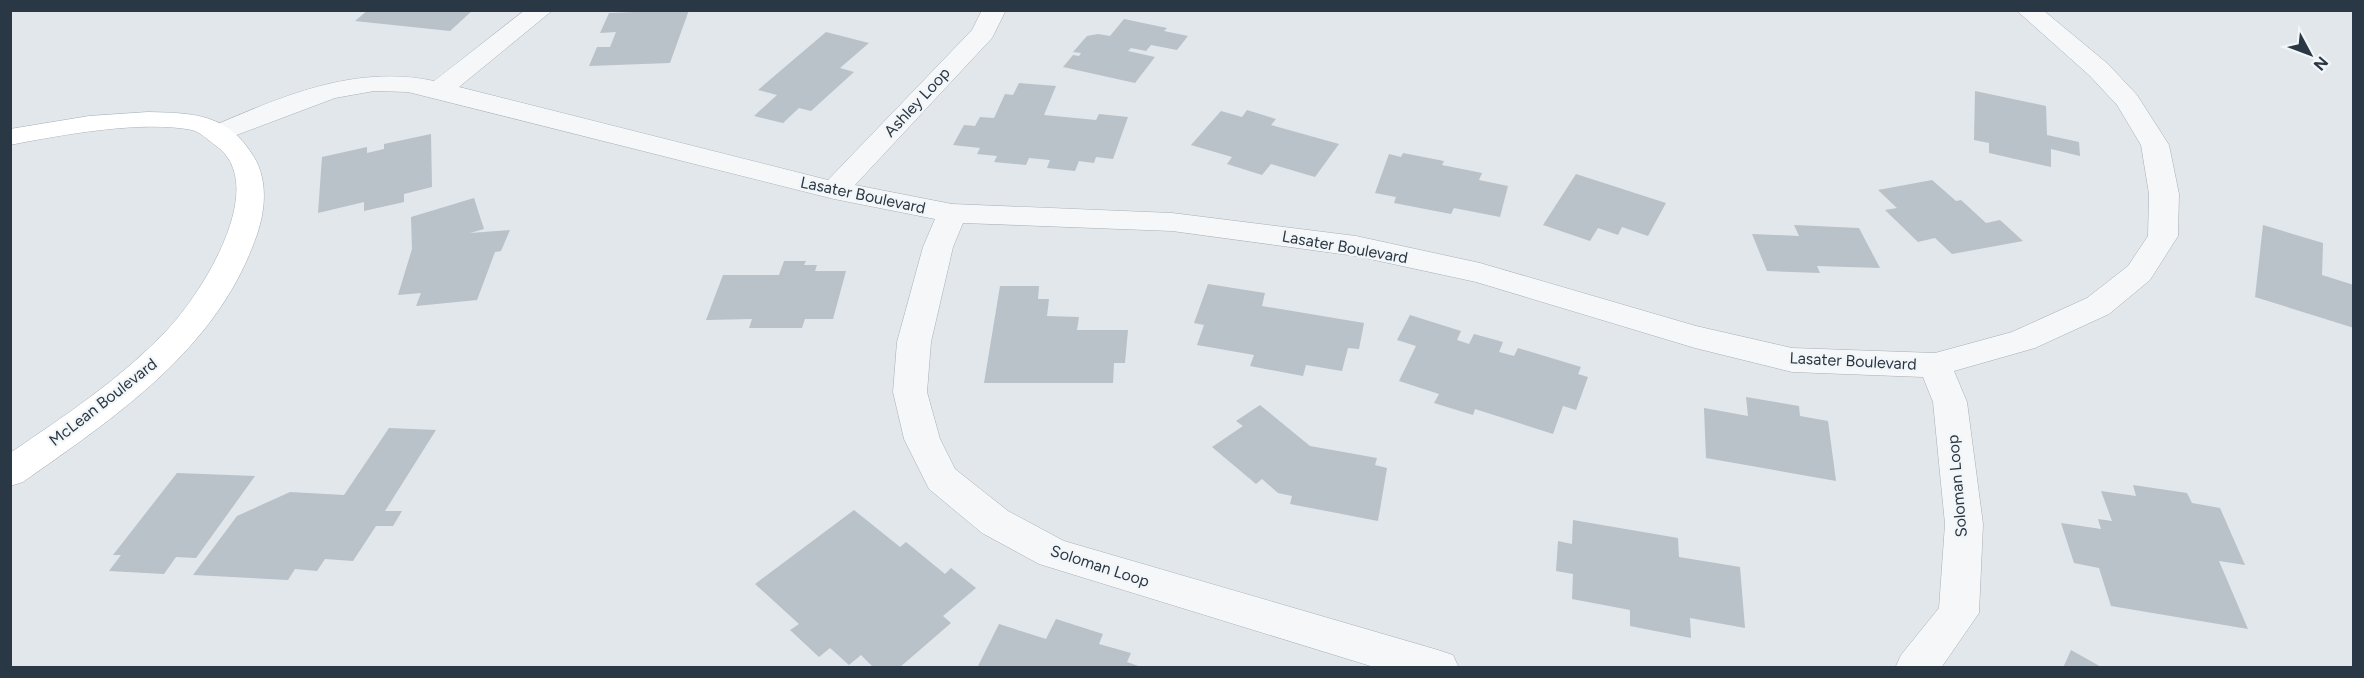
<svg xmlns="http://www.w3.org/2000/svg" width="2364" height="678" viewBox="0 0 2364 678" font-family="Figtree,sans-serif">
<rect width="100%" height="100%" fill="#e2e7eb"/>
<!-- building -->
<g fill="#b9c1c9">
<path d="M368,10H473L450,31L355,21Z"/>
<path d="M689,10L670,63L589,66L597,47H610L616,32L600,33L609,13Z"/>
<path d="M1124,19L1167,28L1164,31L1188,36L1177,50L1151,45L1146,51L1131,48L1128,51L1155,57L1135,83L1063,67L1073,55L1079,56L1081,53L1073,52L1087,36L1098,34L1110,36Z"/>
<path d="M826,32L869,43L840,68L854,72L811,111L799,108L783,123L754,116L777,95L758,90Z"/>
<path d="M1019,83L1056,86L1044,115L1096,120L1099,114L1128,117L1113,159L1096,157L1094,163L1079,161L1075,171L1047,168L1050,160L1029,158L1026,165L994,162L997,156L977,154L980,148L953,145L964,125L975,126L980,117L994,118L1005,94L1013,95Z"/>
<path d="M1975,91L2046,106L2047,135L2079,142L2080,156L2051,149V167L1989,153V143L1974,140Z"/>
<path d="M1247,110L1276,119L1271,125L1339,144L1315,177L1271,164L1262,175L1227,164L1232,157L1191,145L1221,111L1242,117Z"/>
<path d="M431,134L432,187L404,194V202L364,211V202L318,213L322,157L367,147V153L384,149V144Z"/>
<path d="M1403,153L1444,161L1442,165L1482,173L1479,180L1508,186L1500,217L1454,208L1451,214L1394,203L1396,197L1375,193L1389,154L1401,157Z"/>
<path d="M1576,174L1666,203L1648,236L1622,227L1618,235L1598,228L1590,241L1543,225Z"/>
<path d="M1932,180L1956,201L1961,200L1986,223L2000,220L2023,241L1952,254L1935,238L1918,242L1885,210L1897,208L1878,190Z"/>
<path d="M474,198L484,229L470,233L510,230L501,251L495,252L477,300L416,306L421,293L398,295L412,249L411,217Z"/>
<path d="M1794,225L1859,228L1880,268L1817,266L1820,273L1767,271L1752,234L1799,236Z"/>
<path d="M2263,225L2323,243L2322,275L2354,285V328L2255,297Z"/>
<path d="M784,261H806L804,265H817L815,271H846L833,319H805L802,328H749L752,319L706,320L723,275H779Z"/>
<path d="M1208,284L1265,293L1262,306L1364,323L1359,349L1348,348L1342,371L1306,365L1303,376L1250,366L1254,355L1197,345L1204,325L1194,323Z"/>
<path d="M1000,286H1039L1038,299H1049L1047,316L1079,317L1077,330H1128L1125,363H1114L1113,383H984Z"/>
<path d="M1410,315L1461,331L1457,340L1469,344L1474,334L1503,342L1499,352L1514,356L1518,348L1581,367L1578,374L1588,377L1576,410L1563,406L1553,434L1475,409L1473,415L1434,403L1439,394L1399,381L1416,346L1397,340Z"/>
<path d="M1746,397L1799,406L1800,416L1828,421L1836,481L1706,458L1704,408L1748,416Z"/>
<path d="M1260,405L1310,446L1377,458L1375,465L1387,468L1378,521L1290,504L1292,496L1278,493L1262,479L1256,484L1212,447L1243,426L1236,421Z"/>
<path d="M389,428L436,430L385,511H402L393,526H376L353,561L325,559L317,571L295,569L288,580L193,575L237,516L290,492L344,495Z"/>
<path d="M177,473L255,476L196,558L176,557L164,574L109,571L121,555H113Z"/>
<path d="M2133,485L2187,493L2192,503L2220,508L2245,565L2219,561L2248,629L2111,606L2099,568L2074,563L2061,523L2101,529L2098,519L2112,521L2101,491L2136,496Z"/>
<path d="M854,510L900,547L906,542L945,574L951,568L976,588L943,616L951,623L899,668H874L861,655L849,665L830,648L819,657L790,630L799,624L755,584Z"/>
<path d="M1573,520L1678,538L1679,557L1740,567L1745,628L1690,618L1691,638L1630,626V610L1572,599L1573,574L1556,571L1558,541L1572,544Z"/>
<path d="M1056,619L1103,634L1099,644L1131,653L1127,662L1144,668H977L999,624L1046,639Z"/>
<path d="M2071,650L2103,668H2063Z"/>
</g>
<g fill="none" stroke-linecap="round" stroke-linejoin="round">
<defs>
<path id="street" d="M525,10H553L459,87L828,180L972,30L982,10H1006L992,38L855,185L952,204L1172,213L1356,236L1480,263L1696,326L1792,348L1935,353L2012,332L2087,298L2128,266L2148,236L2149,194L2141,145L2117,105L2090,76L2016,10H2043L2108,64L2137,95L2169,145L2179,194L2178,236L2150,280L2109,314L2035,348L1954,371L1967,402L1983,524L1979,613L1941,668H1895L1901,655L1939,608L1945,524L1933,402L1923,377L1792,372L1695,348L1476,282L1356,256L1172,231L963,223L953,247L931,342L927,392L940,439L955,469L1008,511L1064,541L1438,650L1453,655L1459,668H1377L1039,564L982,533L929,489L904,439L893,392L897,342L923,247L935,219L834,199L408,92L374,91L335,98L218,142L208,140L204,134L208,128C281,97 354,64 434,81Z"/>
<path id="secondary" d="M148,112C195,113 228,114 254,157C269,182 265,214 255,240C215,351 115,417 23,482L10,486V453C66,415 122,378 168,329C201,294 272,184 215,145C208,140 200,132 192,130C143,120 60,135 10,145V129L89,116Z"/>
</defs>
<!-- street casing -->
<use href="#street" stroke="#a7afb6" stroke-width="1"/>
<!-- secondary casing -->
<use href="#secondary" stroke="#a7afb6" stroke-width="1"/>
<!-- street -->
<use href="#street" fill="#f5f7f9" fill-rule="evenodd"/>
<!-- secondary -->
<use href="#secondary" fill="#fff" fill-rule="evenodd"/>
</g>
<g text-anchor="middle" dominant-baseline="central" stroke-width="4.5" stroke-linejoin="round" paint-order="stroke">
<!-- street labels -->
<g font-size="16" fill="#2a3744" stroke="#f2f6f8">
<text transform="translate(917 102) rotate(-47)">Ashley Loop</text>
<text transform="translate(863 195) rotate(12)">Lasater Boulevard</text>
<text transform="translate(1345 247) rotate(10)">Lasater Boulevard</text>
<text transform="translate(1853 361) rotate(3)">Lasater Boulevard</text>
<text transform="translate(103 402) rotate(-38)">McLean Boulevard</text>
<text transform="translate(1957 486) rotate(-95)">Soloman Loop</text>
<text transform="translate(1100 566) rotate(18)">Soloman Loop</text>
</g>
</g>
<!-- border -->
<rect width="2364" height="678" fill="none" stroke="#2a3744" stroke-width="24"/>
<!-- north arrow -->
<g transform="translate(2310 54) rotate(131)" stroke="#f2f6f8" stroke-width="4.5" paint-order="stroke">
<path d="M0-4.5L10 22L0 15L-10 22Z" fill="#2a3744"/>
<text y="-9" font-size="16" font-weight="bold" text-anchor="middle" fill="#2a3744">N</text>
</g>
</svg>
